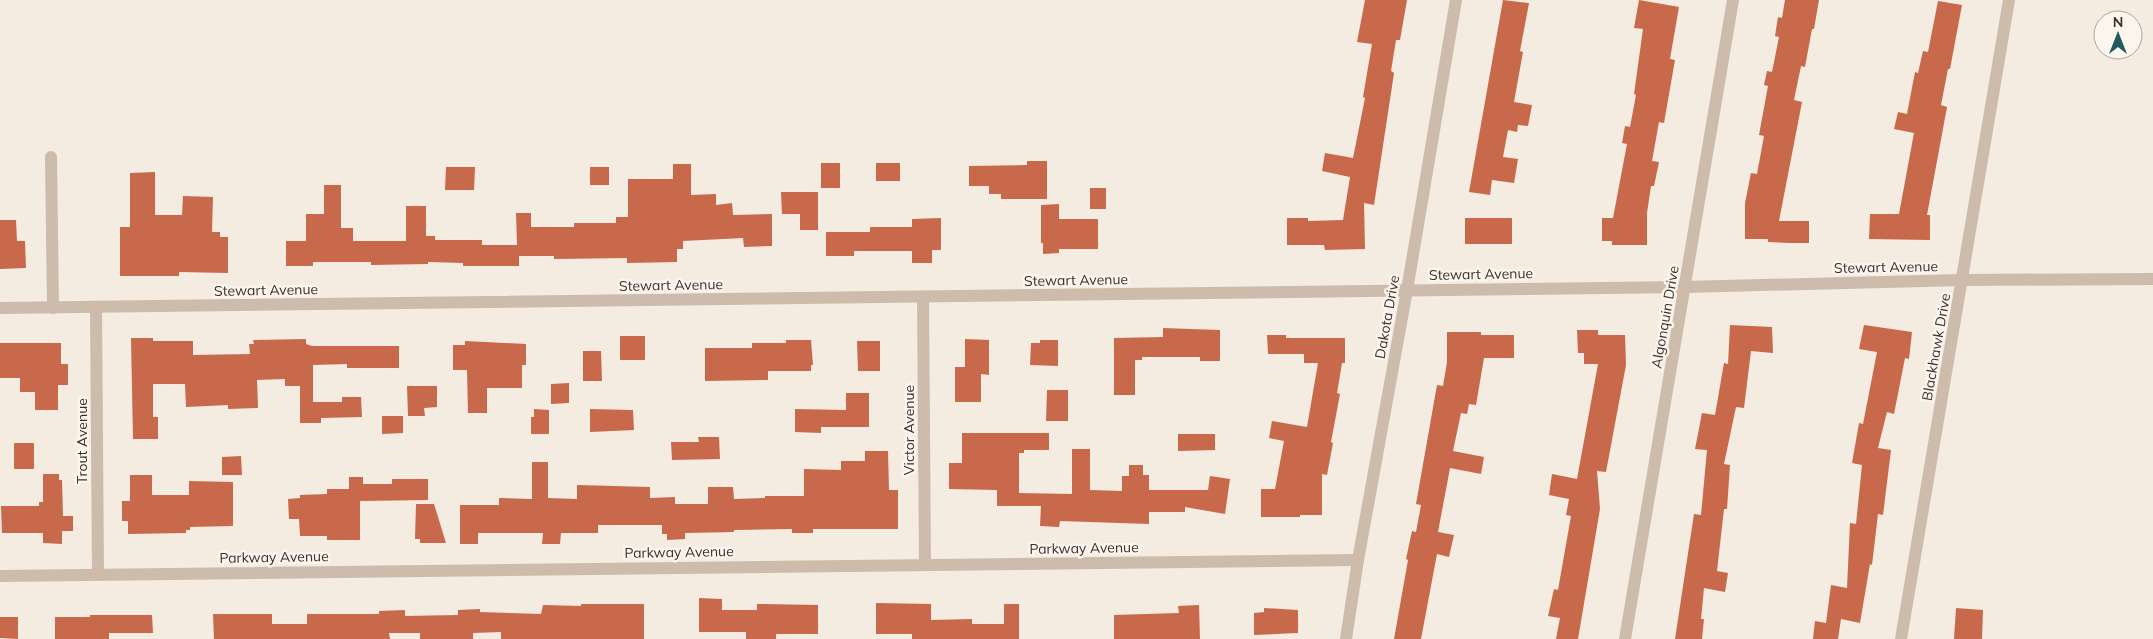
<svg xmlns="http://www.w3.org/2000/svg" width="2153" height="639" viewBox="0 0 2153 639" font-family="Mulish,sans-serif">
<rect width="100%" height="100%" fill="#f4ebe1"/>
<!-- building -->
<g fill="#c8694b">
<path d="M1365,0H1407L1400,40H1396L1391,71L1394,73L1374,205L1364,203L1365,249L1325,250L1324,245H1287V218H1308V221L1343,220L1350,177L1322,171L1325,153L1353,158L1365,98L1363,97L1372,44L1357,42Z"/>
<path d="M1503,0L1529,3L1520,51L1523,52L1514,102L1532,105L1528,126L1518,125L1517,132L1508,130L1503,157L1518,159L1514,183L1492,180L1490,195L1469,192Z"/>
<path d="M1639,0L1679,7L1670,59L1675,60L1664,123L1659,122L1652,161L1659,162L1654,186H1651L1647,213V245H1612V241H1602V218H1613L1627,144L1622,143L1625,126L1630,127L1636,95L1634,94L1643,29L1634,28Z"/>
<path d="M1785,0H1819L1814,29H1812L1805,67L1801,66L1794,100L1802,102L1779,221H1809V243H1790L1768,242V239H1745V203L1751,173L1757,174L1764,136L1759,135L1768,86L1764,85L1767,71L1772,72L1779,37L1775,36L1778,17L1782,18Z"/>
<path d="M1938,1L1962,5L1950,69H1948L1941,105L1947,107L1927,215H1930V240L1869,239L1870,214H1899L1914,133L1894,129L1898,112L1907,114L1915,72L1918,73L1923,51L1928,52Z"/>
<path d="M1027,161H1047V199H1001V194H989V186H969V166L1027,165Z"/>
<rect x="821" y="163" width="19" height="25"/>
<rect x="876" y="163" width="24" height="18"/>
<path d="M673,164H691V195L716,194V205L732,203L733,215L772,214V246L744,247L743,238L683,241V249H677V262L627,263V258L554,259V256H519V266H463V263L428,262V264L371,265V262H313V266H286V241H306V214H324V185H341V228H353V241H406V206H426V236H435V240H482V245H517L516,213H531V227H574V223H616V217H628V179H673Z"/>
<path d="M446,167H475L474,190H445Z"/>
<rect x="590" y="167" width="19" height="18"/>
<path d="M155,172V215H182L183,196L213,197L212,232H220V237H228V273L179,272V276H120V227H130V173Z"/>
<rect x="1090" y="188" width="16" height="21"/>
<path d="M781,192H818V230H800V214H782Z"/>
<path d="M1059,204V219H1098V249H1059V253L1043,254V243H1041V205Z"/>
<path d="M941,218V250H932V263H912V251H854V256H826V232H870V227H912V219Z"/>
<rect x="1465" y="218" width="47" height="26"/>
<path d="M0,220H16L17,241H25L26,268L0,269Z"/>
<path d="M1730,325L1772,327L1773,353L1751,351L1744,408L1736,407L1724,464L1730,465L1727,509H1724L1717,571L1728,573L1725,592L1704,588L1701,619H1704L1702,639H1675L1694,514L1701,515L1707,450L1695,449L1702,413L1715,415L1724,363L1728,364Z"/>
<path d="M1864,325L1912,332L1909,359L1905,358L1894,414L1887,412L1878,448L1891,450L1883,515L1878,514L1872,565L1870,564L1860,623L1841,619L1838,639H1813L1815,621L1826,623L1831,585L1847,588L1850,523L1856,524L1862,465L1852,463L1859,423L1863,424L1877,352L1859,349Z"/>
<path d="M1163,328L1220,330V361H1200V357H1142V360H1135V395H1114V338L1163,337Z"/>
<path d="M1577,330H1598V335H1625L1626,365L1606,472L1597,471L1600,509L1578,639H1556L1560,618L1548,616L1554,589L1558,590L1571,516L1566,515L1569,499L1549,495L1552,474L1577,479L1598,364H1584V353H1578Z"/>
<path d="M1447,332H1481V335H1514V358H1484L1476,405L1469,404L1467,414L1461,413L1453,451L1484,457L1481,474L1450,468L1438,532L1454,535L1449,557L1437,554L1421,639H1394L1408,560L1406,559L1412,531L1416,532L1421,505L1416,504L1437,385L1443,386L1447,362Z"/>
<path d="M1267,335H1286V338H1345V363H1342L1337,393L1340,394L1331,442L1333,443L1327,475L1322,474V515H1300V517H1261V489H1275L1284,441L1269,438L1272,421L1307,427L1318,363H1304V354H1268Z"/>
<rect x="620" y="336" width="25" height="24"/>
<path d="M131,338H153V341H193V355L250,354L249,344H254L253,340L306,339V344L312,346H399V368H347V364L313,365V402H342V397H361L362,417L321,418V423H300V386H285V379L257,380L258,408L228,409V405L186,407L185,384H153V417H158V439H133Z"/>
<path d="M965,339L989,340V375L981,374V402H955V367H965Z"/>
<path d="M786,340H811L813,365H811V371H768V380L705,381V348H752V343H786Z"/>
<path d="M1040,340H1058V366L1030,365L1031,343H1040Z"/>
<path d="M465,341L526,344V365H522V388H487V413H468L467,370H453V345H465Z"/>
<path d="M857,341H880V371H858Z"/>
<path d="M0,343H61V364H68V385H58V410H35V392H20V378H0Z"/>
<path d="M583,351H601L602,381H583Z"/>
<path d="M569,383V403L551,404V384Z"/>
<path d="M407,386H437V407L424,408L425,416H408Z"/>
<path d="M1047,390H1068V421H1046Z"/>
<path d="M846,393H869V427H821V433L795,432V409L846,410Z"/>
<path d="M534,409L549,410V434H531V417H534Z"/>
<path d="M590,409L633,410L634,430L590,432Z"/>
<path d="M382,416H403V433L382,434Z"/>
<path d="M962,433H1049V450H1024V453H1019V493L1072,494V449H1090V490L1122,491V476H1129V465H1143V475H1149V490H1208L1210,476L1230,479L1225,514L1185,507V512H1149V524L1060,521L1059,527L1040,526L1041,506H997V490L949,489V463H962Z"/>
<path d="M1178,434H1215V450L1178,451Z"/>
<path d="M698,437H719L720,459L672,460L671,442H699Z"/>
<rect x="14" y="443" width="20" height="26"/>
<path d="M865,451H888L889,490H898V529H813V533H792V529L734,530V532L685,533V539L667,540V534H662V525H598V533H561L560,544H542L543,533H478V544H460V505H499V498L532,499V462H548V498L577,499V485L650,487V498L675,497V504H708V487H733L734,499L765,498V496H804V469L841,470V461H865Z"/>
<path d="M241,456L242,475H222V457Z"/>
<path d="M43,474H59V480H62L63,516H73V531H62V544L43,543V533H2L1,506H39V502H43Z"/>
<path d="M130,475H152V495H189V481L233,482V526L190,527V530H186V533L128,534V521H122V501H130Z"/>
<path d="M349,477H363V484H392V479H428V500L360,501V540H327V536H300L299,519H289L288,499L300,498V495L327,494V489H349Z"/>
<path d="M416,504H434L446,543H420V539H415Z"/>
<path d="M699,598L722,599V610H757V604L818,605V634H776V639H746V632H699Z"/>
<path d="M876,603L931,604V620L972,619V624H1004V604H1019V639H912V634H876Z"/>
<path d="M581,604H644V639H501V632L473,633V639H420V633H389L390,639H214L213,614H272V624H307V614H379V611L405,610V616L458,615V610L480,609V612L541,614L543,605L581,606Z"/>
<path d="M1199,605L1200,639H1114V615L1179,613L1178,606Z"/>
<path d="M1264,608L1298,610V633L1254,635V613L1264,612Z"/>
<path d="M1956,608L1983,610L1982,639H1954Z"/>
<path d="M90,615H152L153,633H109V639H55V617H90Z"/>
<path d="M0,617H18V639L0,638Z"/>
</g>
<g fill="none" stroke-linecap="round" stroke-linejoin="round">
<!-- minor -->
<g stroke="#cdbbac" stroke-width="12">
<path d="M51,157L53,308"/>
<path d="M923,297L925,564"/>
<path d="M96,307L98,574"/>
<path d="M0,308L1685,287L1962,280L2153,279"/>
<path d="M0,576L1358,560"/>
<path d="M1346,639L1358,560L1407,290L1456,0"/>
<path d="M1625,639L1733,0"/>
<path d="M1901,639L2009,0"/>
</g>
</g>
<g text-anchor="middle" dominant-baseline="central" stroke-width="5" stroke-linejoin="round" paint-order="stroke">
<!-- street labels -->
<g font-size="14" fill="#3b302b" stroke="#fbf5ee">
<text transform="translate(1886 267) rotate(-1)">Stewart Avenue</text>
<text transform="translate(1481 274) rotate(-1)">Stewart Avenue</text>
<text transform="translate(1076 280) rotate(-1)">Stewart Avenue</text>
<text transform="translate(671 285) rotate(-1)">Stewart Avenue</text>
<text transform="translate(266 290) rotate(-1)">Stewart Avenue</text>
<text transform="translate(1387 317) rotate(-80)">Dakota Drive</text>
<text transform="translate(1665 317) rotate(-80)">Algonquin Drive</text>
<text transform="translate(1936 347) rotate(-80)">Blackhawk Drive</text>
<text transform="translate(909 430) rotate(-90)">Victor Avenue</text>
<text transform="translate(82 441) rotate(-90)">Trout Avenue</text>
<text transform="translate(1084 548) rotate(-1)">Parkway Avenue</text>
<text transform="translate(679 552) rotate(-1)">Parkway Avenue</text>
<text transform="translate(274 557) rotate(-1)">Parkway Avenue</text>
</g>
</g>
<!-- north arrow -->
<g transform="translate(2118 35)"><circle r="24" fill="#fbf5ee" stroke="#aea6a0"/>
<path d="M0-4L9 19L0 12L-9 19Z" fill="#1f5a5e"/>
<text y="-8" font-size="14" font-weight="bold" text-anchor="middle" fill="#3b302b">N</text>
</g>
</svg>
